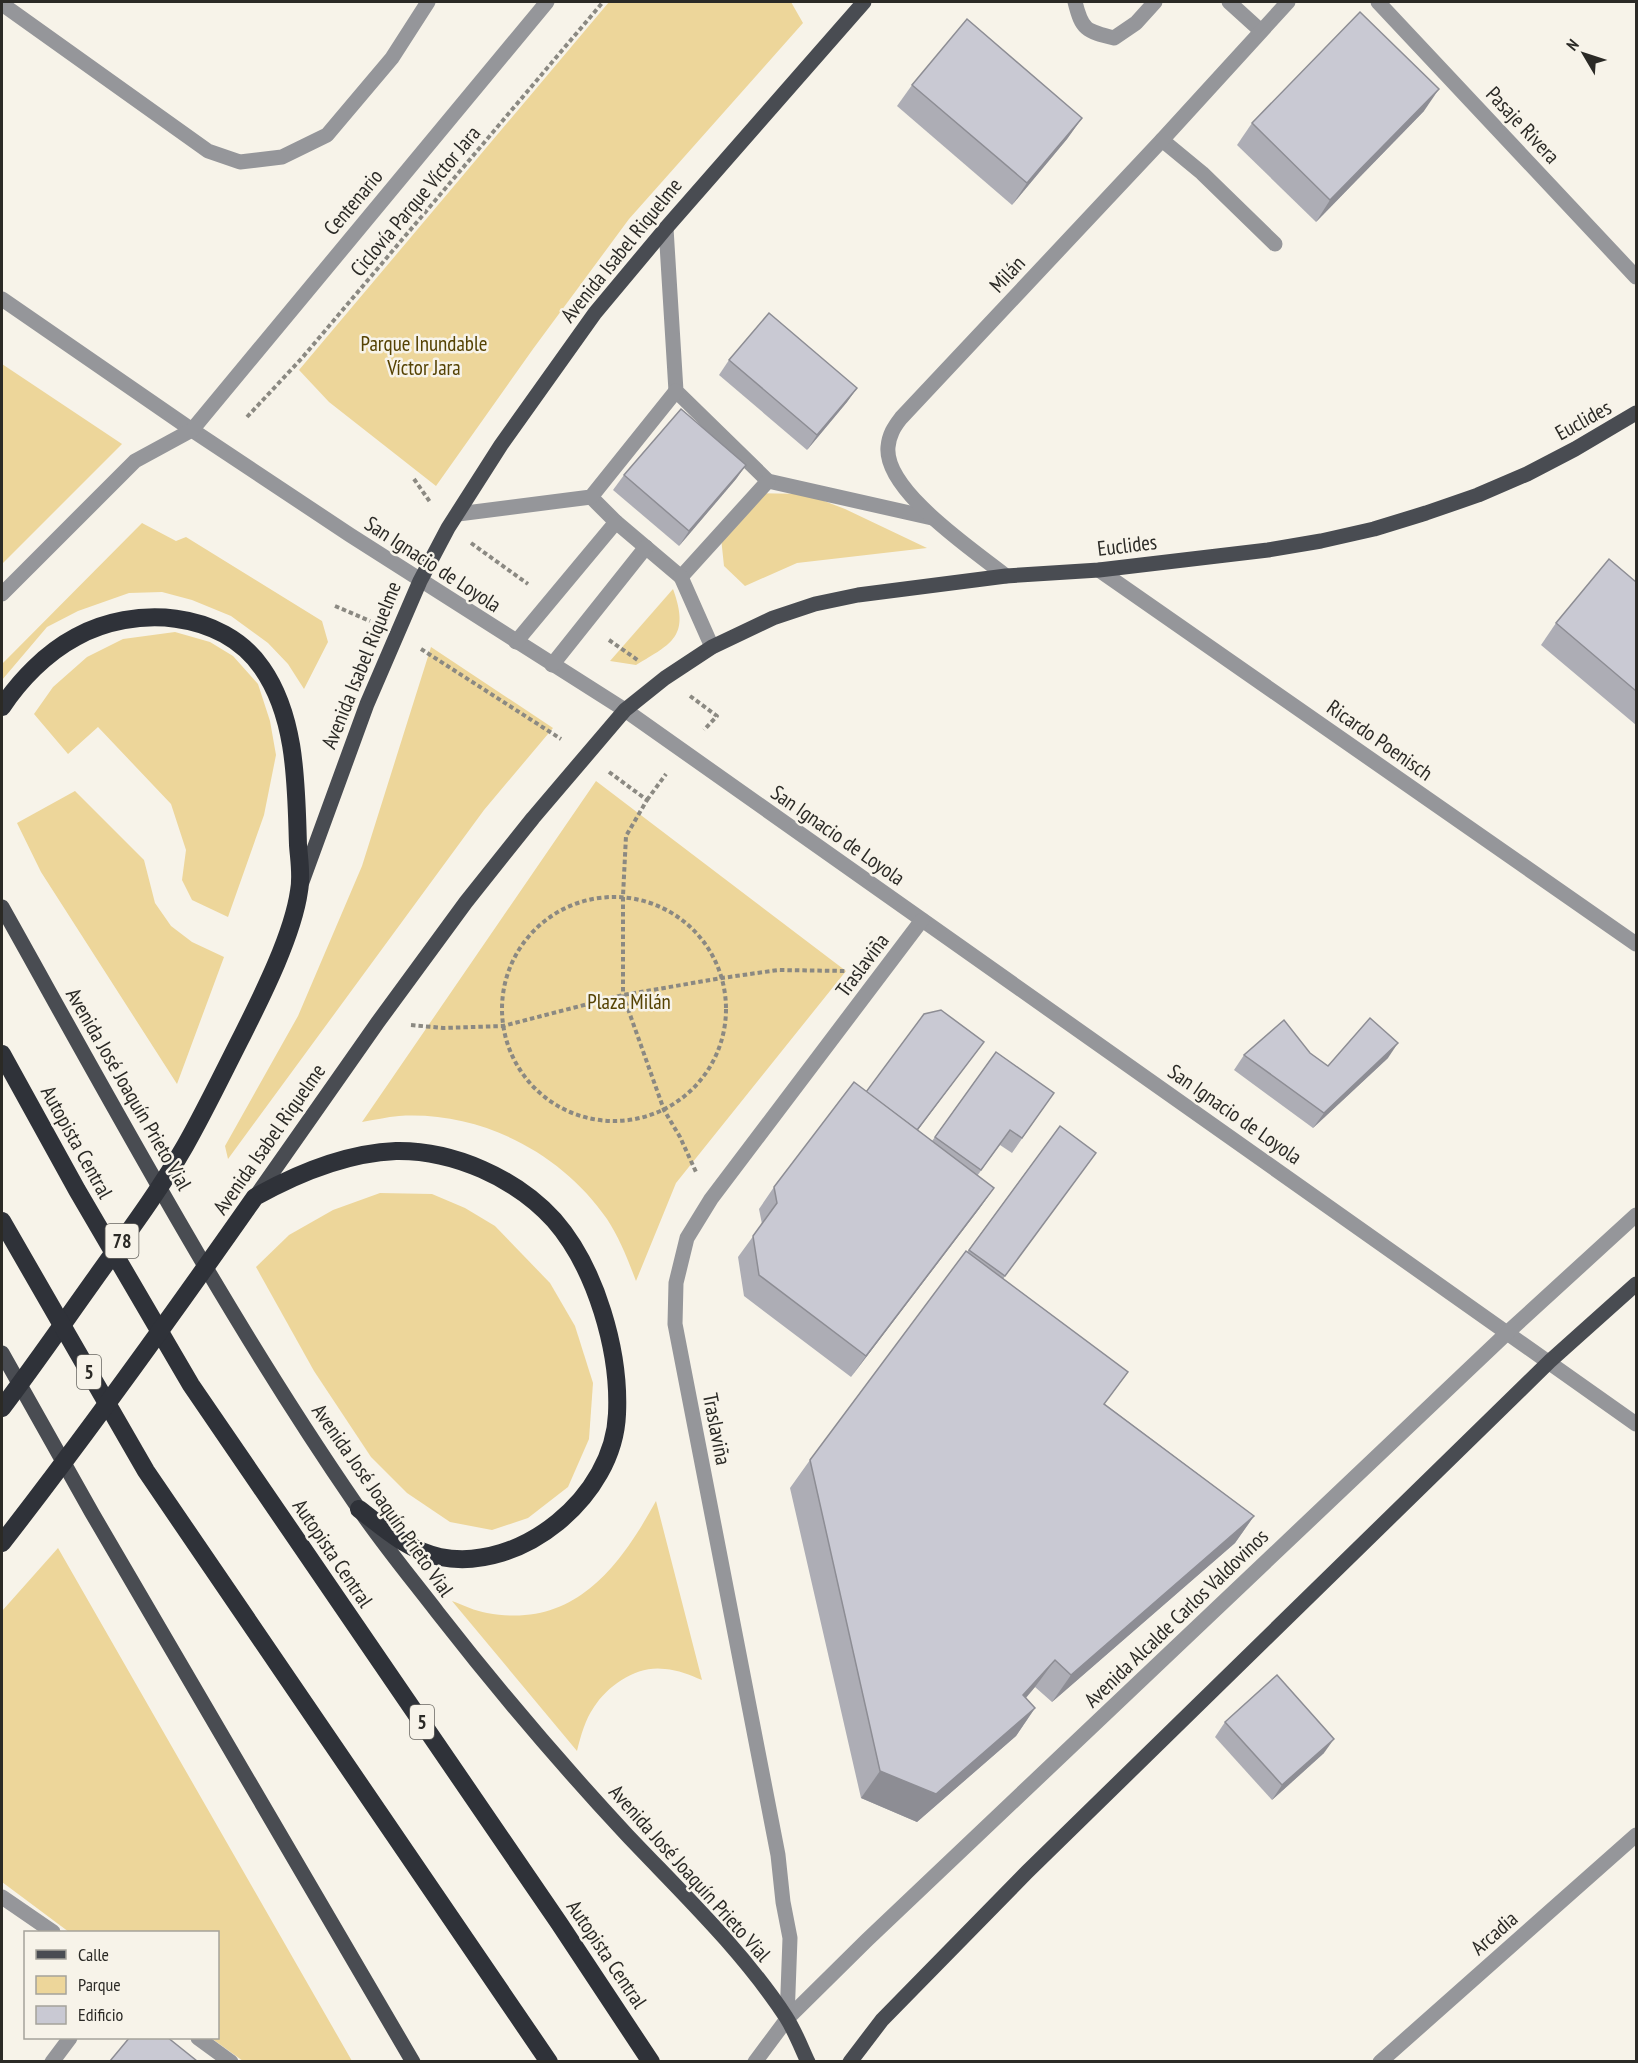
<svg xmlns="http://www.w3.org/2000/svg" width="1638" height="2063" viewBox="0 0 1638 2063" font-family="'PT Sans Narrow',sans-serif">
<rect width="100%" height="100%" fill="#f7f3e9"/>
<!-- green -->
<g fill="#edd69a">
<path d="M609,2H791L803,23L629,219L533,349L436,486L329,402L299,370Z"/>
<path d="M2,364L122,444L2,564Z"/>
<path d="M755,493L806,494L845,509L927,548L797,563L745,586L724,566L720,528Z"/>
<path d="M142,523L176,541L186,537L322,621L328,642L304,689L288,664L268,643L231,616L192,600L162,592L129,593L78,611L47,627L2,680V664Z"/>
<path d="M673,589C690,636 673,643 636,665L610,661Z"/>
<path d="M175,632L210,642L233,656L258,684L270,721L276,755L264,815L228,917L192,900L182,880L186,850L171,804L98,727L68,754L34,714L53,687L87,657L123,639Z"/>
<path d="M431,647L553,728L484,810L228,1159L225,1146L298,1016L362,866Z"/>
<path d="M596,781L846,971L676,1183L636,1281C628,1260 620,1239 607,1219C561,1152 480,1111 399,1116C387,1117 374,1120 362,1122Z"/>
<path d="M75,791L144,860L155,903L171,926L192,942L224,957L177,1084L41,872L17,823Z"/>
<path d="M380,1193L432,1194L465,1208L495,1226L550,1283L575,1326L593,1383L589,1439L568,1487L528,1518L492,1530L450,1522L407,1493L371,1457L314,1371L256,1267L289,1235L333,1210Z"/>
<path d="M656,1501L702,1680C690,1675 678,1670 665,1669C638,1665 609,1684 594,1707C585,1720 581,1735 577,1751L452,1601C463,1605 475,1611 487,1613C574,1629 619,1568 656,1501Z"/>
<path d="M58,1548L352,2061H243L211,2038H218V1932H69L2,1882V1611Z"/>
</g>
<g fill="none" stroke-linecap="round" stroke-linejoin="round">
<!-- path -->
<g stroke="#8b8982" stroke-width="4" stroke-dasharray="4.5 3" stroke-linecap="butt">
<path d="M247,417L302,358L603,2"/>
<path d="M414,479L430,502"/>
<path d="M471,543L528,584"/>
<path d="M335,606L370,621"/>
<path d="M609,640L639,661"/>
<path d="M421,649L561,739"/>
<path d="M690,696L717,716L704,730"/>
<path d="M609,772L647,800L626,836L623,896V995L664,1110L680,1137L696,1172"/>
<path d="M647,800L666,774"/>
<circle cx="614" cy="1009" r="112"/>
<path d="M411,1025L443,1028L503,1026L623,995L722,978L778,970L847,971"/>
</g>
<!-- minor -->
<g stroke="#95969a" stroke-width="15">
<path d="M1075,2C1082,30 1086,31 1114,38L1136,23L1155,2"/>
<path d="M1229,2L1261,31"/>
<path d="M1378,2L1636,277"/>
<path d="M2,4L208,151L240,162L282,157L327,135L392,58L428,2"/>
<path d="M1162,140L1202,173L1275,244"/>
<path d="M666,228L676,391L768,481L932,518"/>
<path d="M2,299L192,430L350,535L625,710L1636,1424"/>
<path d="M591,497L616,522L681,577L768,481"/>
<path d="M458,514L591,497L676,391"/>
<path d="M1099,570L1636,944"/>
<path d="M1006,576C975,551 884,491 888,447C889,435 894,427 901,418L1162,140L1288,2"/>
<path d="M681,577L712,647"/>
<path d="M2,594L135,461L192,430L547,2"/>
<path d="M516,642L616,522"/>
<path d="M552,665L646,547"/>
<path d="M2,1897L53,1932"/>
<path d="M787,2019L790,1938L783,1902L778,1855L675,1324L676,1283L687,1238L711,1199L922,920"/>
<path d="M198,2038L231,2062"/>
<path d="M52,2062L70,2038"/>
<path d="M755,2062L787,2019L867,1940L1508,1332L1636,1215"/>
<path d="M1380,2062L1636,1835"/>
</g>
<!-- major -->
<g stroke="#494c52" stroke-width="15">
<path d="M302,882L367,704L420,581L448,528L501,445L595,313L666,228L864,2"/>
<path d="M2,907C115,1109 225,1314 357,1506C382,1543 411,1578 438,1613C498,1690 561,1764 627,1835C682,1893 742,1950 786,2017C795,2031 801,2047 808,2062"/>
<path d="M256,1196L378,1022L466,902L533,818L625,710L665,678L712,647L773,618L815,604L858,595L1006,576L1099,570L1268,550L1321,541L1374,529L1426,513L1478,495L1527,474L1575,449L1636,413"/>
<path d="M2,1353L92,1513L413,2062"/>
<path d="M850,2062L882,2020L1027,1872L1550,1361L1636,1284"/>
</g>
<!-- highway -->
<g stroke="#2f3239" stroke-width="18">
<path d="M2,707C20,680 46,653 76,637C134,605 222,610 262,668C297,718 296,787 298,845C299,859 302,876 299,891C293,934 263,994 243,1034C224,1071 206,1109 185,1146C158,1193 124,1238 92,1283C62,1325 33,1367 2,1408"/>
<path d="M2,1054L77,1190L191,1385L559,1923L651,2062"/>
<path d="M2,1221L146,1471L549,2062"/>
<path d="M2,1543C90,1430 173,1314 255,1197C298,1173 347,1153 396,1151C453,1150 516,1178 554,1220C596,1268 620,1351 617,1414C614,1496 521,1573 440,1557C407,1550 384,1528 359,1509"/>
</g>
</g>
<!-- wall -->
<g fill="#adadb5">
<path d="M912,85L1082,118L1067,139L1012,205L897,106Z"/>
<path d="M1424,111L1316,222L1237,145L1252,123Z"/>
<path d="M729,360L857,388L847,402L807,450L719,375Z"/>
<path d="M746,465L736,479L679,546L613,490L624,475Z"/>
<path d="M1636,582V725L1541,645L1556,623Z"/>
<path d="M996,1052L1054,1093L1012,1153L1000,1145L977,1176L994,1188L979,1209L851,1377L744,1296L738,1257L762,1224L759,1209L774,1187L866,1092L973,1056L918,1130L932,1141Z"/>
<path d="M1310,1053L1328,1066L1388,1058L1313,1128L1234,1070L1244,1055Z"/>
<path d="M1060,1126L1085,1167L1003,1279L1105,1404L1254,1516L1235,1543L1052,1702L1035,1687L1026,1698L1035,1708L1016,1736L917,1822L861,1798L790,1488L810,1460L967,1252Z"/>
<path d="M1225,1722L1324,1753L1272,1800L1215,1737Z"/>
</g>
<!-- shaded-wall -->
<g fill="#8d8d94">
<path d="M1439,89L1424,111L1316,222L1330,200Z"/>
<path d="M1082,118L1067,139L1012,205L1027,183Z"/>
<path d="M857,388L847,402L807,450L817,435Z"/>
<path d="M746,465L736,479L679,546L689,531Z"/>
<path d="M984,1042L973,1056L902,1151L912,1136Z"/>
<path d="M1398,1043L1388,1058L1313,1128L1324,1113Z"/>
<path d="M994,1188L979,1209L851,1377L866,1356Z"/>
<path d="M1254,1516L1235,1543L1052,1702L1071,1675Z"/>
<path d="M1055,1660L1035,1687L1004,1723L1023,1695Z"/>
<path d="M1035,1708L1016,1736L917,1822L861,1798L880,1771Z"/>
<path d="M1334,1739L1324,1753L1272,1800L1282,1785Z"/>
</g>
<!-- building -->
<g fill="#c9c9d3" stroke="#8d8d94" stroke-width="1.5">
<path d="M1360,12L1439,89L1330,200L1252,123Z"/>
<path d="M967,19L1082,118L1027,183L912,85Z"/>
<path d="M769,313L857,388L817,435L729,360Z"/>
<path d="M681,409L746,465L689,531L624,475Z"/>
<path d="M1609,559L1636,582V691L1556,623Z"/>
<path d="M941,1010L984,1042L917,1130L866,1092L924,1014Z"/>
<path d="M1370,1018L1398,1043L1324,1113L1244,1055L1284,1020L1310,1053L1328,1066Z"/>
<path d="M996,1052L1054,1093L1022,1138L1010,1130L981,1170L935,1137Z"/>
<path d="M854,1082L994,1188L866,1356L759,1275L753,1236L777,1203L774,1187Z"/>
<path d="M1060,1126L1096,1153L1005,1276L969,1250Z"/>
<path d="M966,1251L1128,1372L1104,1404L1254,1516L1071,1675L1055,1660L1023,1695L1035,1708L936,1794L880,1771L810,1460Z"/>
<path d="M1277,1675L1334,1739L1282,1785L1225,1722Z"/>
<path d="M130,2037H167L197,2061H110Z"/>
</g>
<g text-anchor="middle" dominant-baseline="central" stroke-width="5" stroke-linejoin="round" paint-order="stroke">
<!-- shield labels -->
<g fill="#f7f3e9" stroke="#686660" stroke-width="1.5">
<rect x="105.5" y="1224" width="33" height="34" rx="4.5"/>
<rect x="77" y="1355" width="24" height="34" rx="4.5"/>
<rect x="410" y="1705" width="24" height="34" rx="4.5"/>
</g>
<g font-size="20" font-weight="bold" fill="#2b2a26">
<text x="122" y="1241">78</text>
<text x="89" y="1372">5</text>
<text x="422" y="1722">5</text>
</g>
<!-- street labels -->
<g font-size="21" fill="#2b2a26" stroke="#f7f3e9">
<text transform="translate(1523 125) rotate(47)">Pasaje Rivera</text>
<text transform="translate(415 201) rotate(-50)">Ciclovía Parque Víctor Jara</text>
<text transform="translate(353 202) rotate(-50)">Centenario</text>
<text transform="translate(621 250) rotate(-51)">Avenida Isabel Riquelme</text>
<text transform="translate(1007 274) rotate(-47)">Milán</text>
<text transform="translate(1583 420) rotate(-29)">Euclides</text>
<text transform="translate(1127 545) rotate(-7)">Euclides</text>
<text transform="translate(433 564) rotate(33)">San Ignacio de Loyola</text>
<text transform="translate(361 665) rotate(-68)">Avenida Isabel Riquelme</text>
<text transform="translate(1380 740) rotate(35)">Ricardo Poenisch</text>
<text transform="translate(838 835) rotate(35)">San Ignacio de Loyola</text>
<text transform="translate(862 965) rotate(-53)">Traslaviña</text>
<text transform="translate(129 1089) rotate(60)">Avenida José Joaquín Prieto Vial</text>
<text transform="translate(1235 1114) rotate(35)">San Ignacio de Loyola</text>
<text transform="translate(269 1139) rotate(-55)">Avenida Isabel Riquelme</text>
<text transform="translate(77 1142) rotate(61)">Autopista Central</text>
<text transform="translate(717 1429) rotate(79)">Traslaviña</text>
<text transform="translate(383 1500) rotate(55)">Avenida José Joaquín Prieto Vial</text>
<text transform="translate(333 1553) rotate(56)">Autopista Central</text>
<text transform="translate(1176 1618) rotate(-44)">Avenida Alcalde Carlos Valdovinos</text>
<text transform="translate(690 1873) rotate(48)">Avenida José Joaquín Prieto Vial</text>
<text transform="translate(1494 1933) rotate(-41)">Arcadia</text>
<text transform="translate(607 1954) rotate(56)">Autopista Central</text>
</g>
<!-- park labels -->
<g font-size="21" fill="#554203" stroke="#f7f3e9">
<text x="424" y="343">Parque Inundable<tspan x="424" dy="24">Víctor Jara</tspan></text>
<text x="629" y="1001">Plaza Milán</text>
</g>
</g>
<!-- border -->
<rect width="1638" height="2063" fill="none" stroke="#2b2a26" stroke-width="6"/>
<!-- legend -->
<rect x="24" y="1931" width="195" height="108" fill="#f7f3e9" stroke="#a5a39b" stroke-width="1.5"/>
<rect x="36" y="1950" width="30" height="9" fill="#494c52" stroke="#a5a39b" stroke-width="1.5"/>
<text x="78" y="1961" font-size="18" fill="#2b2a26">Calle</text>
<rect x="36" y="1976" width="30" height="18" fill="#edd69a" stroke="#a5a39b" stroke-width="1.5"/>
<text x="78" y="1991" font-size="18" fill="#2b2a26">Parque</text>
<rect x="36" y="2006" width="30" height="18" fill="#c9c9d3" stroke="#a5a39b" stroke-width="1.5"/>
<text x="78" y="2021" font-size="18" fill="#2b2a26">Edificio</text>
<!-- north arrow -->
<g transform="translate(1584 54) rotate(309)" stroke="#f7f3e9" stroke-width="4.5" paint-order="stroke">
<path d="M0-4.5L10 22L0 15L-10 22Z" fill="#2b2a26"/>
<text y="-9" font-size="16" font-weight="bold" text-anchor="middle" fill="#2b2a26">N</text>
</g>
</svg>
